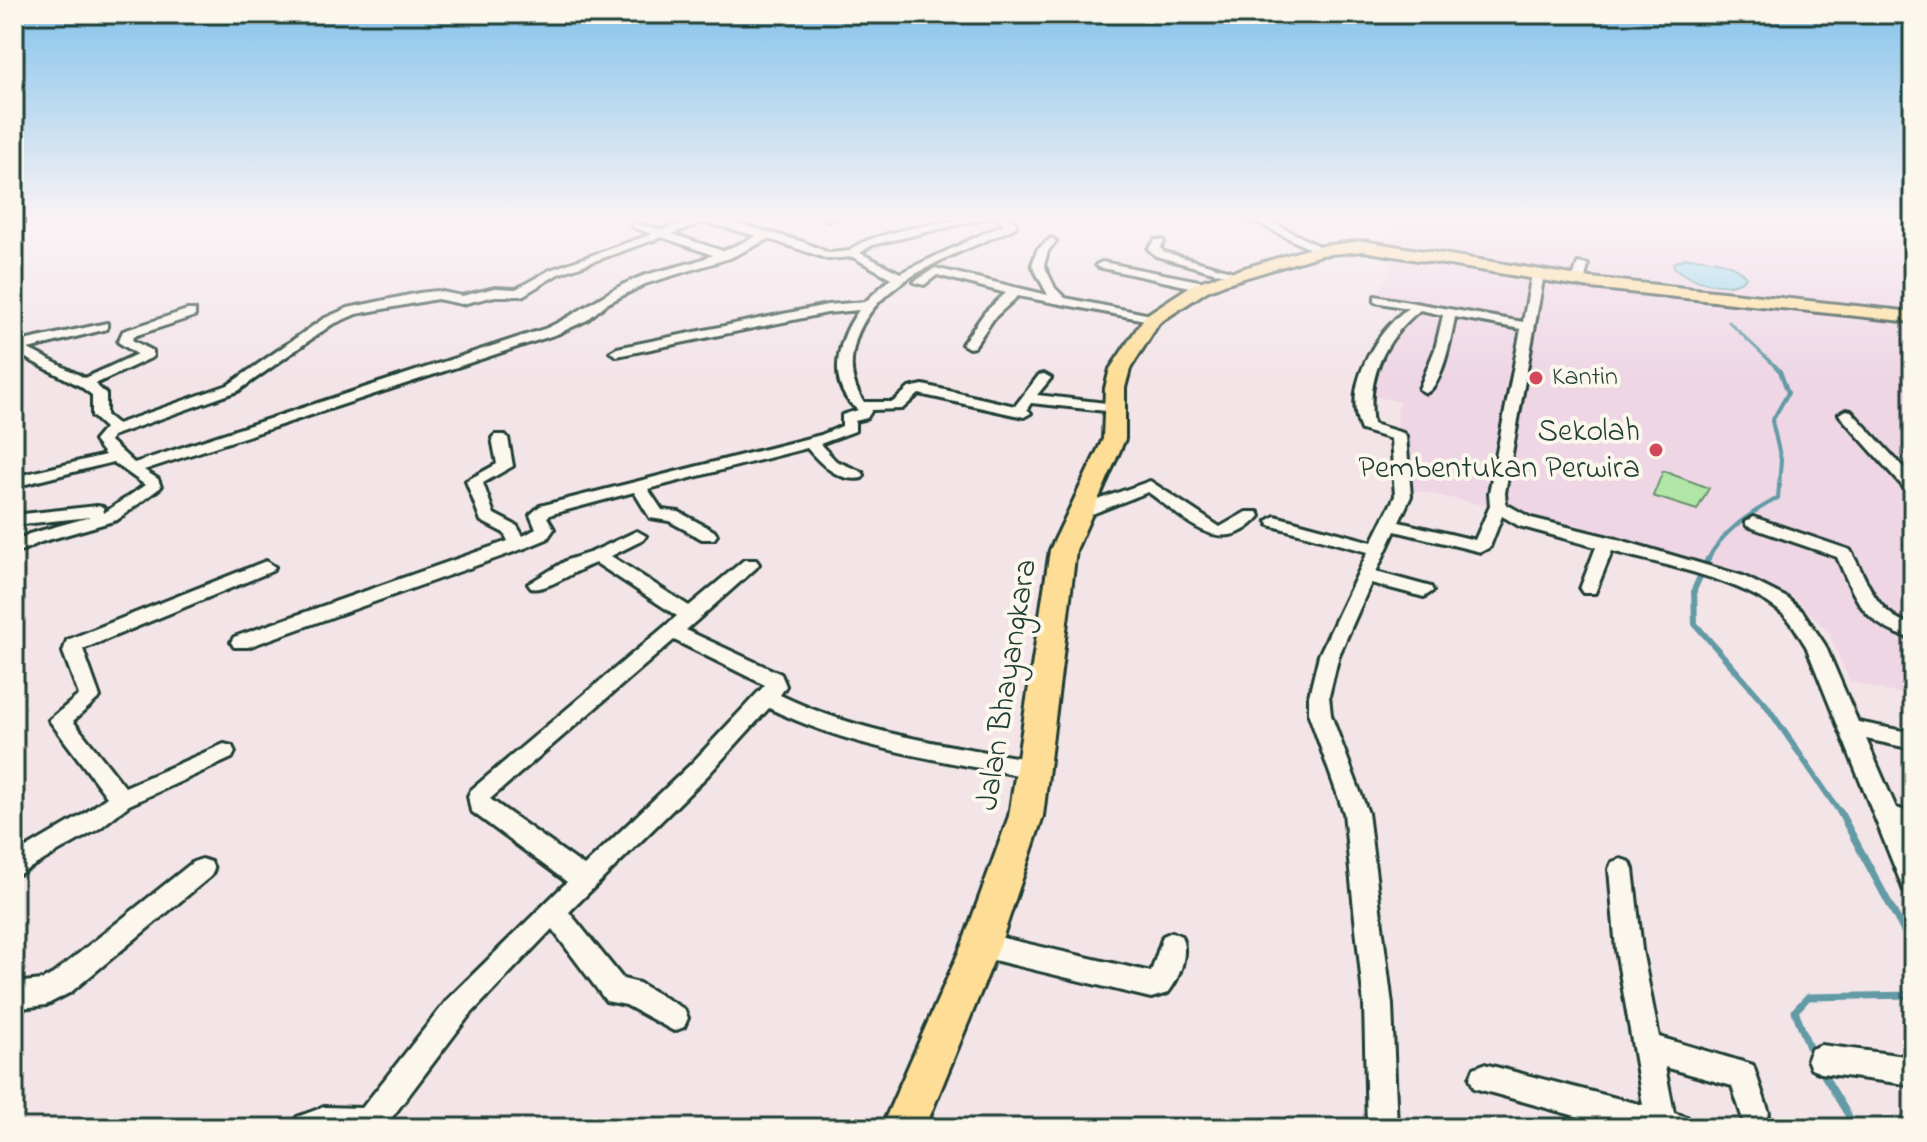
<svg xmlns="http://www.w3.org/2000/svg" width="1927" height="1142" viewBox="0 0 1927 1142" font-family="'Indie Flower',sans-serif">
<rect width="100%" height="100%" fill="#f3e4e8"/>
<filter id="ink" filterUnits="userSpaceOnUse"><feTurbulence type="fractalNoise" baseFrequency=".0125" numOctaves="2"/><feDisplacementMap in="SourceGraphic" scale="16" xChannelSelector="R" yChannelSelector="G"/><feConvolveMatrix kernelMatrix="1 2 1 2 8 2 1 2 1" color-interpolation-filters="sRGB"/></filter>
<g filter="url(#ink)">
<!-- built -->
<path fill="#eed6e5" d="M1353,217H1913V697L1850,682L1829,633L1796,599L1689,560L1531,516L1401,487L1397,412L1400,402L1364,394L1377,346L1410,311L1376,300L1396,255L1387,240V228Z"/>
<!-- green -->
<path fill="#b2e6a7" stroke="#68926e" stroke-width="2" d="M1663,471L1709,488L1697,510L1653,496Z"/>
<!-- water -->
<path fill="#8fd9f0" stroke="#629ba5" stroke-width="2" d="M1685,258C1705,258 1733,260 1746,277C1732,294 1688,281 1674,267L1673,263Z"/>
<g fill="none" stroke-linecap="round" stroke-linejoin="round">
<!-- stream-far3 -->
<path stroke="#629ba5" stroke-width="3" d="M1729,322L1776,367"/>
<!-- stream-far2 -->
<path stroke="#629ba5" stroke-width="4" d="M1707,561C1721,532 1750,513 1778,498L1781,460L1772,421L1788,393L1780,371L1774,365"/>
<!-- stream-far1 -->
<path stroke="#629ba5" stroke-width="6" d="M1708,559L1694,590L1695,624L1766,705L1841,814"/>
<!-- stream -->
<g stroke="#629ba5" stroke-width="7">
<path d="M1840,812L1913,948"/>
<path d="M1812,1055L1795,1011L1808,997L1913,995"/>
<path d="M1819,1067L1856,1128"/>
</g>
<defs>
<g id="minor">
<path d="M699,217H714L803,242L829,253L850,251C860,234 967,217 990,217L872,245L860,253L900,273L1004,224L996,217H1008L1016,223V227C960,254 873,278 855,343C849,365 851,383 864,402H893L909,388L923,385L1015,406L1039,375L1044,374L1051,378L1037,395L1115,404L1122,408L1115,412L1031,403L1027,409L1031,413L1024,417L919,394L902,409L872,410L867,418L855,421V431L820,444L836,461L862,472L864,475L862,478C839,483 820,463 807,448L648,489L662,510L679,512L714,531L717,535L714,539H702L669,521L650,518L634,492L552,514L547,517L554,529L547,539L525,548L248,647H234L231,642L234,637L508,541L504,533L481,521L466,481L497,464L492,438L495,435H505L508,438L513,466L483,483L494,514L517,526L523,536L536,529L530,515L540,506L821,435L842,426V415L858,410C825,385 838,338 859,310L827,313L617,356L610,352L617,348L827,305L865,302L891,278L853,257L828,259L769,239L730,258L645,284L606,304L587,320L557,334L144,470L158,479L161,487L117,520L41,542L14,554V542L29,534L90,517L14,525V515L97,506L103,507L104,513L145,485L113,462L14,487V477L105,455L94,441L105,428L92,416V395L80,386L14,352V343L107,323V329L28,349L85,378L137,354L118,342L123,331L187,310H195V316L134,336L132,340L153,351V357L95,384L106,394V415L117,424L228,385L323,319L348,308L419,293L437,291L462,296L495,288L516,289L550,270L652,234L633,227V223L662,230ZM704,222L757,236L723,251L672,234ZM662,237L713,255C688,266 660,269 635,279C603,293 578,314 547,328L134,463L110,441L112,436L238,391L331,325L356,314L437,299L462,304L495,296H522L558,274Z"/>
<path d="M838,217L829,221L824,218V217Z"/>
<path d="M1230,217H1262L1326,250L1316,252L1260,224Z"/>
<path d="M1051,238L1056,241L1048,251L1044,265L1055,288L1065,298L1156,316V322L1018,296L994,318L974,347L969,348L962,344L985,312L1006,293L937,275L924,285L914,282L935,268L1048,295L1032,265L1037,250Z"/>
<path d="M1155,240H1163L1164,242L1160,248L1164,252L1241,274L1235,278L1156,256L1148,249Z"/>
<path d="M1102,262L1204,282L1210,286L1204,290L1098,267L1096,265Z"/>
<path d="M1578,263L1588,265L1585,278L1579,282L1573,278Z"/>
<path d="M1538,270L1544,274L1505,493L1506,504L1531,518L1613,538L1743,576L1787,598L1803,612L1825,645L1858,722L1913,733V749L1866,739L1896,808L1913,813V833L1905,830L1913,851V894L1904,891L1901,883L1806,646C1800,637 1795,627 1789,620C1754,581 1662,565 1612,551L1595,593H1583L1580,589L1596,547L1519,526L1502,516L1490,547L1481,552L1395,531L1376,572L1431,587L1433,591L1424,597L1371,583L1339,655L1329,696L1331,715L1368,813L1392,1005L1397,1128H1367L1364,1005L1344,813L1309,715V696L1319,655L1368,552L1269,525L1267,521L1275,516L1372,542L1395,496L1391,439L1361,430C1342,388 1375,333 1408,308L1375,302V296L1523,322L1532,274ZM1420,310L1443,315L1435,349L1419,389L1426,393C1442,387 1452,334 1455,317L1521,329L1489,493L1490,506L1475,540L1399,522L1411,496L1406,436L1403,433L1373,424C1366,378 1384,339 1420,310Z"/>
<path d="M1846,410L1851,411L1913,478V493L1907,491L1841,417L1839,414Z"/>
<path d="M1150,481L1220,527L1246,512H1258L1260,516C1221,561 1185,518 1148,492L1087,516H1075L1073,512L1075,508Z"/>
<path d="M1753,517L1850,550C1869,581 1874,614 1913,625V639C1864,625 1856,601 1837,557L1747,526L1745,522Z"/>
<path d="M637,531L646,536L643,540L611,556L689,606L744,560H756L759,564L756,568L686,630L781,674L786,686L780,695C860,734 947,745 1034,760L1042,763L1045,769L1042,775L1034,778C944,761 852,749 769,708L708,775L569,912L623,979L639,983L684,1009L688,1018L684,1027L674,1031L626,1005L606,1001L552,929L468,1017L384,1128H293L297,1117L324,1107L362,1108L448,999L567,882L471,811L468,796L471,790L677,616L596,563C578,568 547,592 531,588L528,584L567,560L592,552ZM674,640L765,685L692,763L584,866L490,799Z"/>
<path d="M266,561L275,567L272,571L83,649L100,697L73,721L125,787L224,744L232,746L235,752L232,758L129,805L100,828L14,877V855L84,814L107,797L49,720L79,695L63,652L67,640Z"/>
<path d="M202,859L211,862L214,869L211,876L71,992L46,1005L14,1009V983L42,980L53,974L193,862Z"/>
<path d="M1621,859L1630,862L1633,869L1642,950L1659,1037L1753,1065L1769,1113L1764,1123L1754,1128L1744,1123L1732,1086L1665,1067L1674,1113L1687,1117L1691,1128H1619L1474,1088L1470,1078L1474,1068L1484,1064L1643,1105L1616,950L1609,869L1612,862Z"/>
<path d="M1172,932L1181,936C1189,953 1180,978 1168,993L1151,998L981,957L972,953L968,945L972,937L981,933L1151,972L1163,936Z"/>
<path d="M1821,1045L1913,1057V1085L1821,1073L1811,1069L1807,1059L1811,1049Z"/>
</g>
<path id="highway" d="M1363,241L1591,278L1913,312V322L1591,288L1363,251L1321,255L1227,283L1207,291L1159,323L1130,369L1125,388V439L1076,550L1043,816L1000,945L925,1128H881L962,945L1009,816L1050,550L1103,439L1105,388L1110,369L1146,315L1195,283L1314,247Z"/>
</defs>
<!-- minor casing -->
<use href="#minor" stroke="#1f3d34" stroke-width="6"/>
<!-- highway casing -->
<use href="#highway" stroke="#1f3d34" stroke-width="6"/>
<!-- minor -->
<use href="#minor" fill="#fbf7ec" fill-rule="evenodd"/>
<!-- highway -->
<use href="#highway" fill="#fede96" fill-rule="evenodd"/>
</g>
</g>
<!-- sky -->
<linearGradient id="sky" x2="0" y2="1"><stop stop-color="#84c3eb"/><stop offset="0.58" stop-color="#faf3f5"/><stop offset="1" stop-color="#faf3f5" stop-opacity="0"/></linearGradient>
<rect width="1927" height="377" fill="url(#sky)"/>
<!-- markers -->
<g fill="#d1495b" stroke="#fbf7ec" stroke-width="3">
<circle cx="1536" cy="378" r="8"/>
<circle cx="1656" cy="450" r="8"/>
</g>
<g text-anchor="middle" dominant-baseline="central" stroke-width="8" stroke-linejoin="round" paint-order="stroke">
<!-- far-poi labels -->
<g font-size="26" fill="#1f3d34" stroke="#fbf7ec" text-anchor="start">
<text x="1552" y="378">Kantin</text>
</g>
<!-- poi labels -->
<g font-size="32" fill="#1f3d34" stroke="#fbf7ec" text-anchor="end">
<text x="1640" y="432">Sekolah<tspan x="1640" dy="37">Pembentukan Perwira</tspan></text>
</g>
<!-- street labels -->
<g font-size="32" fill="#1f3d34" stroke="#fbf7ec">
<text transform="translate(1008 685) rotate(-81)">Jalan Bhayangkara</text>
</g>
</g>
<!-- margin -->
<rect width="1927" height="1142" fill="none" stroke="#fbf7ec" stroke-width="48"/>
<rect x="24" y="24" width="1879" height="1094" fill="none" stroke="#1f3d34" stroke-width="3" filter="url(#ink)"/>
</svg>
